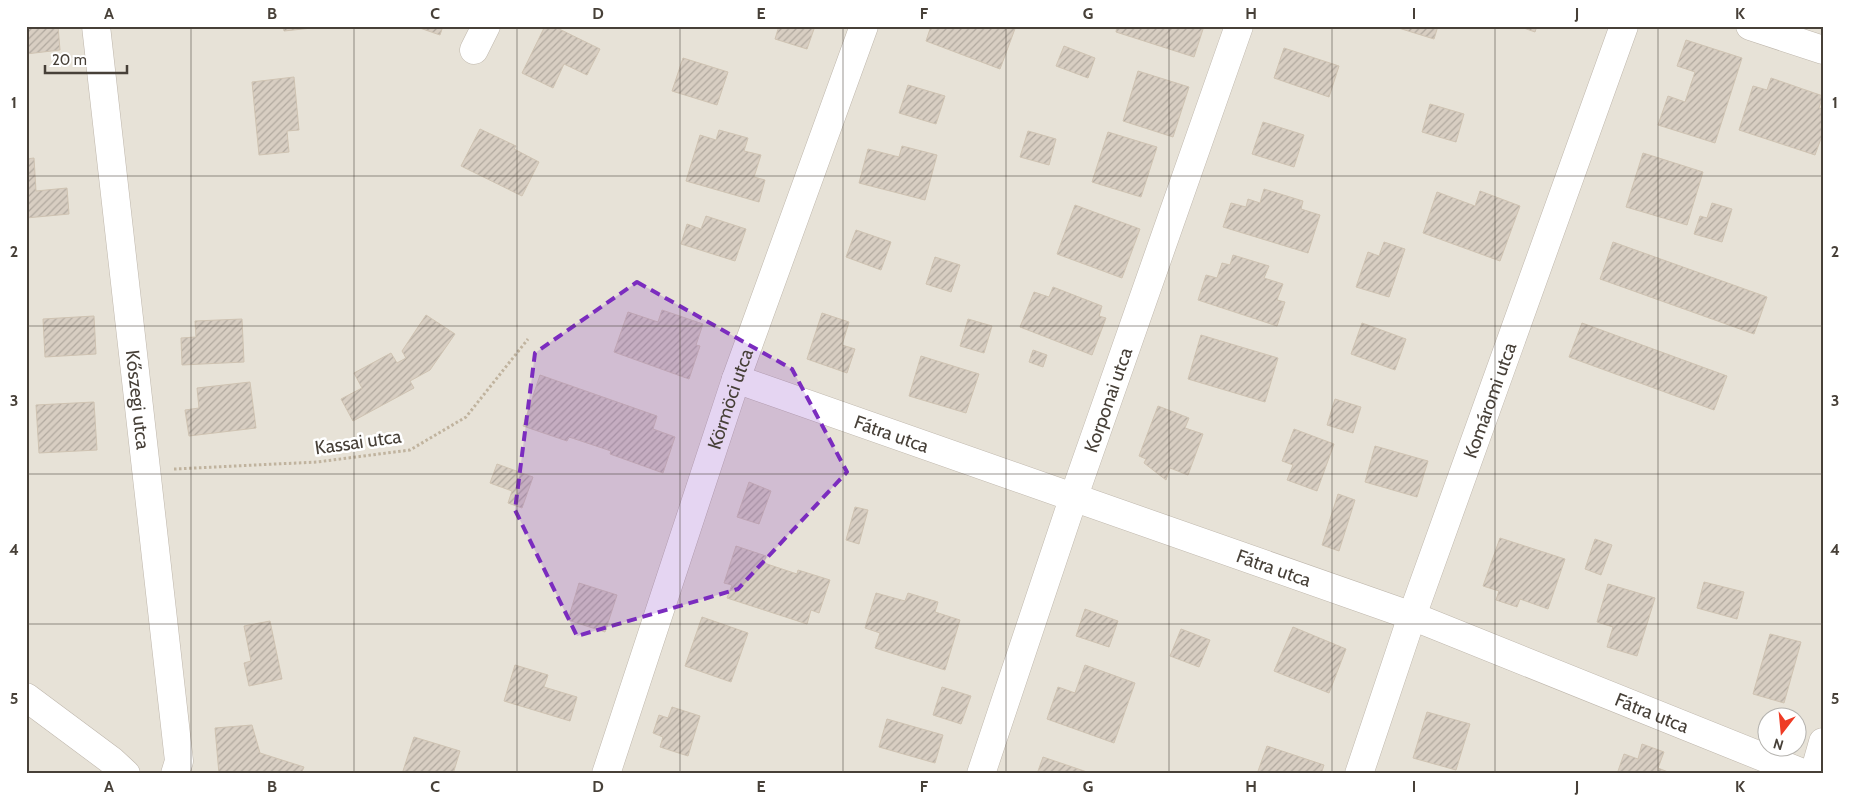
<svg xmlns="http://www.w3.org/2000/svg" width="1849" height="800" viewBox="0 0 1849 800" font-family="Cabin,sans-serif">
<defs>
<pattern id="building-hatch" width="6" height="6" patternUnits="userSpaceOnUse" patternTransform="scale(1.25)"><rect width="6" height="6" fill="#d8cec2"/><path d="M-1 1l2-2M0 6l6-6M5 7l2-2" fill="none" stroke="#b1a99f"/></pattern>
</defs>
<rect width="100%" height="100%" fill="#f4f0e9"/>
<!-- residential -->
<path fill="#e7e2d7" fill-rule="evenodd" d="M26,26H1823V755L1817,774H26ZM1766,718H1796V748H1766Z"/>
<!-- building -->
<g fill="url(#building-hatch)" stroke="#cfc3b2">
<path d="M26,26H58L60,50L26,54Z"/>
<path d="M283,26H321V27L284,31Z"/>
<path d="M414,26H443L440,35Z"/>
<path d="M545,26H553L600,49L587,75L564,64L553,88L522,73Z"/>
<path d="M779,26H815L807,49L775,39Z"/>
<path d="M931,26H1016L1000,69L926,41Z"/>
<path d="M1117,26H1204L1194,57L1116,32Z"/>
<path d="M1392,26H1438L1434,39Z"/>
<path d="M1518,26H1537L1535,32Z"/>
<path d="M1686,40L1742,58L1715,143L1658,125L1668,96L1685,102L1695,72L1677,66Z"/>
<path d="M1064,46L1095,58L1088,78L1056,66Z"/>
<path d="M1284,48L1339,66L1329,97L1274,78Z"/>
<path d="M683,58L728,72L717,105L672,91Z"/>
<path d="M1138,71L1189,87L1173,137L1123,121Z"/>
<path d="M294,77L299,130L287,131L289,152L259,155L252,82Z"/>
<path d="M1771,78L1823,96L1819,108L1823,109V133L1815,155L1739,130L1753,86L1767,90Z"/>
<path d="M908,85L945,96L936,124L899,113Z"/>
<path d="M1430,104L1464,114L1456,142L1422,132Z"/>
<path d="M1263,122L1304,135L1294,167L1252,154Z"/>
<path d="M480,129L516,146L514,149L539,162L522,196L461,166Z"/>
<path d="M719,130L748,138L744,151L761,155L754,177L765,180L759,202L686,181L700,135L716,140Z"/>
<path d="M1028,131L1056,139L1049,165L1020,157Z"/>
<path d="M1108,132L1157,147L1141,197L1092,182Z"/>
<path d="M902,146L937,155L925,200L859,183L868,149L899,157Z"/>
<path d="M1643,153L1703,172L1687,225L1626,207Z"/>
<path d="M34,158L36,191L67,188L69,214L26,218V159Z"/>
<path d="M1264,189L1303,201L1301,209L1320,215L1308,253L1223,227L1231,203L1246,207L1248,199L1260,203Z"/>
<path d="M1480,191L1520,206L1500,261L1423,233L1437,192L1475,206Z"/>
<path d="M1712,203L1732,209L1722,242L1694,234L1700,216L1707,218Z"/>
<path d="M1075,205L1140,229L1122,278L1057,254Z"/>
<path d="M706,216L746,229L735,261L681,244L687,224L701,229Z"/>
<path d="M856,230L891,242L881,270L846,257Z"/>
<path d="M1384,242L1405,249L1389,297L1356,287L1368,252L1379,256Z"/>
<path d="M1613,242L1767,297L1754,334L1600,279Z"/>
<path d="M1233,255L1269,266L1264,278L1283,284L1277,300L1285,302L1277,326L1198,300L1206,275L1217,278L1222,263L1230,265Z"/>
<path d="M935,257L960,265L951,292L926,284Z"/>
<path d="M1053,287L1102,306L1099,316L1106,318L1092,355L1020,327L1034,292L1049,297Z"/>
<path d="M662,310L703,324L696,345L700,346L689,379L614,352L628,312L658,322Z"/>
<path d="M822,313L849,322L842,345L855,349L847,373L807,359Z"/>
<path d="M426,315L455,334L430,370L410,381L414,388L353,421L341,399L362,388L354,373L391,353L397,363L406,358L402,351Z"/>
<path d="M94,316L96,354L45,357L43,319Z"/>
<path d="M242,319L244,362L182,365L181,338L196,337L195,321Z"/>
<path d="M968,319L992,326L984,353L960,346Z"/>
<path d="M1362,323L1406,339L1395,370L1351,354Z"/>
<path d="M1582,323L1727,376L1714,410L1569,357Z"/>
<path d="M1201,335L1278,358L1265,402L1188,379Z"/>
<path d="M1033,350L1047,355L1043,367L1029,362Z"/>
<path d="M921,356L979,374L966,413L909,396Z"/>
<path d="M540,375L657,416L653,429L675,437L663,473L610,454L611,451L569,437L567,441L523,426Z"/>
<path d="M250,382L256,428L189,436L185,410L199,408L197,388Z"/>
<path d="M1335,399L1361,407L1353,433L1327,425Z"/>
<path d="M94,402L97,450L39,453L36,405Z"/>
<path d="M1158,406L1189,418L1185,428L1203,434L1188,475L1170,468L1166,480L1144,463L1146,459L1139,456Z"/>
<path d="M1294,429L1334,444L1317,491L1287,480L1293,465L1282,461Z"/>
<path d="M1375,446L1428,461L1417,497L1365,482Z"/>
<path d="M497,464L533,477L522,508L508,503L512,491L490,483Z"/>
<path d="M749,482L771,491L759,524L737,517Z"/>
<path d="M1338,494L1355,500L1339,551L1322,545Z"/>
<path d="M855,507L868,510L859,544L846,540Z"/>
<path d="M1500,538L1565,559L1548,609L1520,599L1517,607L1496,600L1499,591L1483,586Z"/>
<path d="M1595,539L1612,545L1601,575L1585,569Z"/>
<path d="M736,546L766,556L764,563L797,574L798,570L830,580L819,613L811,610L807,624L727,598L732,585L724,583Z"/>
<path d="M1704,582L1744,592L1737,619L1697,608Z"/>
<path d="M579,583L617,595L605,632L568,620Z"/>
<path d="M1608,584L1655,598L1637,656L1607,647L1613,627L1597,622Z"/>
<path d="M876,593L905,601L908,593L938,602L935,612L960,620L945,670L875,648L880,633L865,628Z"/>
<path d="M1085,609L1118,621L1109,647L1076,636Z"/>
<path d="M702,617L748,633L731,682L685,666Z"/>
<path d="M270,621L282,679L249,686L244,663L251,661L244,626Z"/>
<path d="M1293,627L1346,649L1329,693L1274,671Z"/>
<path d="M1181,629L1210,640L1199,667L1170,656Z"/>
<path d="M1770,634L1801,642L1784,703L1753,694Z"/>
<path d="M515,665L548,675L544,687L577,697L570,721L504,701Z"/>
<path d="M1085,665L1135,683L1114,743L1047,719L1058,687L1075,693Z"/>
<path d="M942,687L971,696L961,724L933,715Z"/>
<path d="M672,707L700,716L688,756L660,747L663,737L653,733L659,715L668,718Z"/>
<path d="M1427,712L1470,724L1456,770L1413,758Z"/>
<path d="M887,719L943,735L935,763L879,747Z"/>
<path d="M252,725L260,753L304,767L301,774H219L215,728Z"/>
<path d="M414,737L460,751L453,774H402Z"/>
<path d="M1642,744L1664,752L1658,768L1668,772L1667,774H1617L1624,754L1638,759Z"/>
<path d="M1267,746L1324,765L1321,774H1257Z"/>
<path d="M1043,757L1093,774H1037Z"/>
</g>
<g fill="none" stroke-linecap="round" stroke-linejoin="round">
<defs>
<g id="minor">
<path id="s1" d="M96,26L179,761L175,774"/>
<path d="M1750,26L1823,50"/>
<path d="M474,50L486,26"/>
<path id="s2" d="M736,379L1412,616L1805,774"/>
<path d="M26,697L112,761L126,774"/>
<path id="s3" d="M606,774L736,379L864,26"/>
<path id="s4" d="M981,774L1074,496L1239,26"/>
<path id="s5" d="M1359,774L1412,616L1624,26"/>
<path d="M1814,774L1823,742"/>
</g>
</defs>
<!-- minor casing -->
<use href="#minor" stroke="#bfb7ac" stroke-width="29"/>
<!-- path -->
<path stroke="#c0b39e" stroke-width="3" stroke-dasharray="2.5 2.5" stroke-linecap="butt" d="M174,469L317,462L410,450L466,417L528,339"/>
<!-- minor -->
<use href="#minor" stroke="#fff" stroke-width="28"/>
</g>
<!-- marked area -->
<path fill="#7b2cbf" fill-opacity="0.2" stroke="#7b2cbf" stroke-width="4" stroke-dasharray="10 6" stroke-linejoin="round" d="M637,282L792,369L847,472L738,589L577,636L515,510L535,353Z"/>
<!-- grid -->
<path fill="none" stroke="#474038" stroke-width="1" stroke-opacity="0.55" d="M191,26V774M354,26V774M517,26V774M680,26V774M843,26V774M1006,26V774M1169,26V774M1332,26V774M1495,26V774M1658,26V774M26,176H1823M26,326H1823M26,474H1823M26,624H1823"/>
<g text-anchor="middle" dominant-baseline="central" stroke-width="5" stroke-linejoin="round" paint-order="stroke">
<!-- street labels -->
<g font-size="19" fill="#474038" stroke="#fff">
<text stroke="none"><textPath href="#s3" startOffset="395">Körmöci utca</textPath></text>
<text stroke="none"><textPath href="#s4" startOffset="395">Korponai utca</textPath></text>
<text stroke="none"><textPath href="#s5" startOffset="396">Komáromi utca</textPath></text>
<text stroke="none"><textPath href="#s1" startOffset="376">Kőszegi utca</textPath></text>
<text stroke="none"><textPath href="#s2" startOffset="165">Fátra utca</textPath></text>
<text transform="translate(358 442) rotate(-8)">Kassai utca</text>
<text stroke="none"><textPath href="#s2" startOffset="570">Fátra utca</textPath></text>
<text stroke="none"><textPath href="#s2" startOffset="975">Fátra utca</textPath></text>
</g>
</g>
<!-- border -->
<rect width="1849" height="800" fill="none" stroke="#ffffff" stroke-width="55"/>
<!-- north arrow -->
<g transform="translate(1782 732) rotate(196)"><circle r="24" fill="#ffffff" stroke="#b5b3af"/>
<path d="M0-4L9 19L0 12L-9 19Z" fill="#ef3b24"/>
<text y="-8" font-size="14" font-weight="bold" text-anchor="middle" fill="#474038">N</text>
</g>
<!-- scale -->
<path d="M45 65v8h82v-8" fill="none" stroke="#474038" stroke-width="2.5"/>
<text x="52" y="65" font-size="15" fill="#474038" stroke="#ffffff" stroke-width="4" paint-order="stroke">20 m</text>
<rect x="28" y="28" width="1794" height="744" fill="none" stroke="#474038" stroke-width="2"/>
<g font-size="16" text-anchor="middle" font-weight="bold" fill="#474038">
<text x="109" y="19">A</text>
<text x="272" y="19">B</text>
<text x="435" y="19">C</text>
<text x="598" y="19">D</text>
<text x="761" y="19">E</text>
<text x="924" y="19">F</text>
<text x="1088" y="19">G</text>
<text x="1251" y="19">H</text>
<text x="1414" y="19">I</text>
<text x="1577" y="19">J</text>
<text x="1740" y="19">K</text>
<text x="14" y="108">1</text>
<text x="1835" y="108">1</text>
<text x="14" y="257">2</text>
<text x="1835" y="257">2</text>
<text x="14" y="406">3</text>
<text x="1835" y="406">3</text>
<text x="14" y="555">4</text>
<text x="1835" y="555">4</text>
<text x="14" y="704">5</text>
<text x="1835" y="704">5</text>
<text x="109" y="792">A</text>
<text x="272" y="792">B</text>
<text x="435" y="792">C</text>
<text x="598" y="792">D</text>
<text x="761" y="792">E</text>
<text x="924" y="792">F</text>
<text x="1088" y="792">G</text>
<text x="1251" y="792">H</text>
<text x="1414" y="792">I</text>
<text x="1577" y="792">J</text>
<text x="1740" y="792">K</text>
</g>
</svg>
